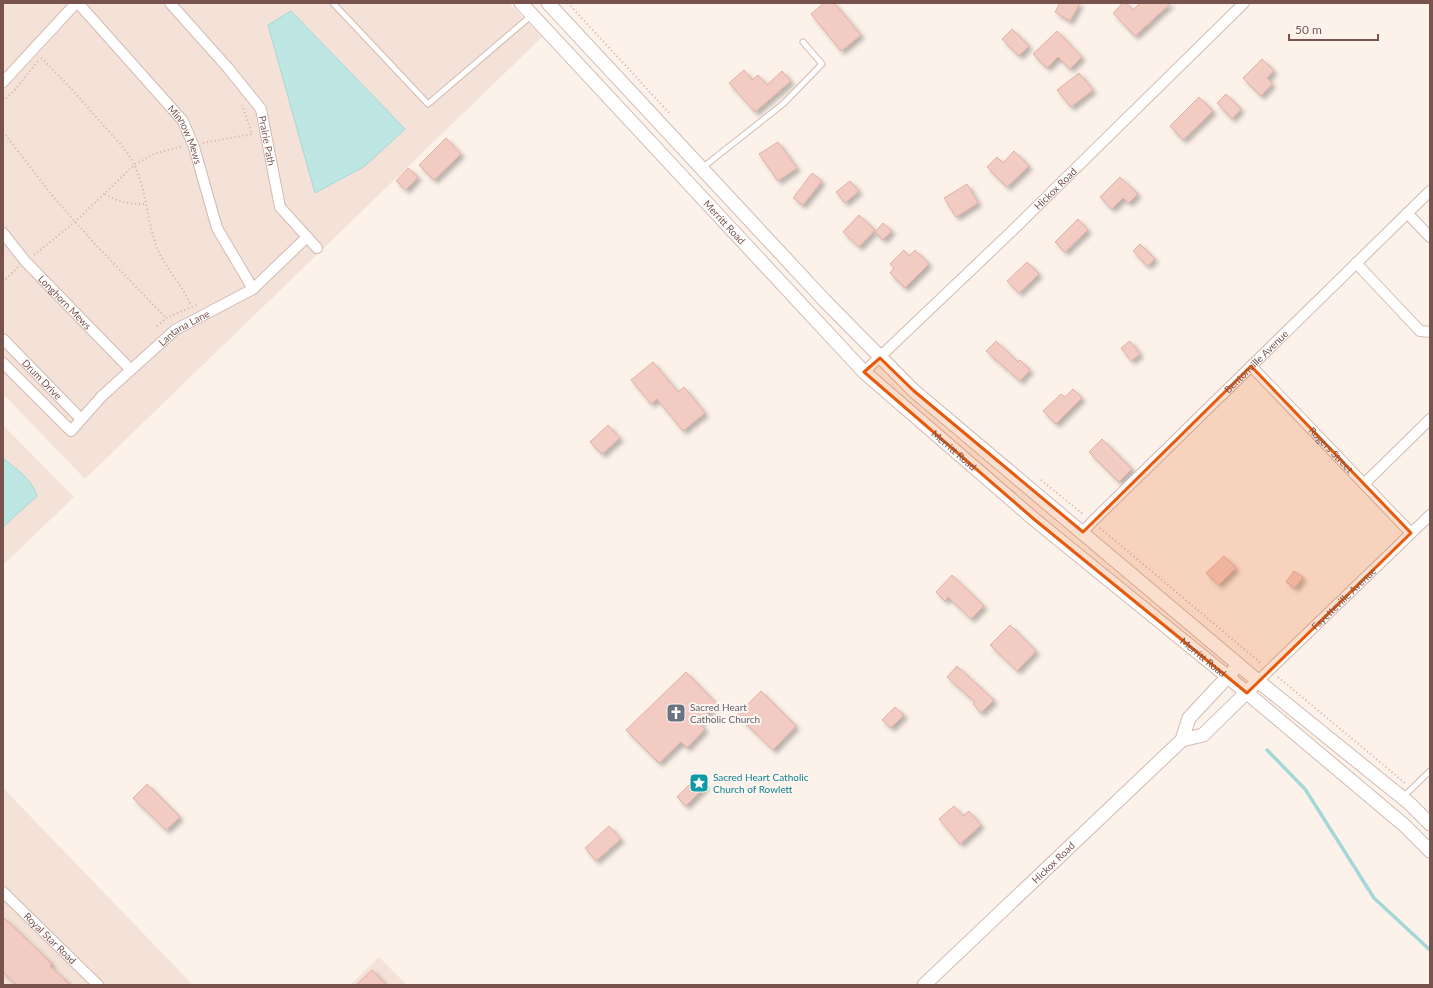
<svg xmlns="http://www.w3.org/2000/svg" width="1433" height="988" viewBox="0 0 1433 988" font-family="Lato,sans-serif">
<defs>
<filter id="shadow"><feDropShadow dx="3.5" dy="3.5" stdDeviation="2" flood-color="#0004"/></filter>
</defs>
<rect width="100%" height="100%" fill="#fcf2ea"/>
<!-- residential -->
<g fill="#f4e2d8">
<path d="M3,3H509L542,37L85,479L3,394Z"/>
<path d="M3,425L74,497L3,565Z"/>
<path d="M3,788L193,985H3Z"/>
<path d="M379,957L407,985H350Z"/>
</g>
<!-- water -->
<g fill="#bee7e4" stroke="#a4d8d6">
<path d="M291,11L405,129L365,166L315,193L268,25Z"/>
<path d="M3,458C16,469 32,479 37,496L3,527Z"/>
</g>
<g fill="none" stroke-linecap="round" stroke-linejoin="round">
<!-- stream -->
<path stroke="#a4d8d6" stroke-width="3.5" d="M1267,750L1305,789L1374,898L1430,950"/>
</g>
<!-- building -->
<g fill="#f2cbc2" stroke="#e4aea2" filter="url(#shadow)">
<path d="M824,3H834L861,35L841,51L811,14Z"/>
<path d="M1060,3H1080L1070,21L1055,12Z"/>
<path d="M1123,3H1126L1133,10L1140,3H1171L1135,36L1113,13Z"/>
<path d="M1012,29L1029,46L1019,56L1002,39Z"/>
<path d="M1057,31L1082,57L1070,69L1058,57L1047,68L1033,54Z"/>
<path d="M1262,59L1274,71L1267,78L1272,84L1261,96L1243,78Z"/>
<path d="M744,70L752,80L758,75L767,85L782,71L791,81L755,112L729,83Z"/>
<path d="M1079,73L1093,90L1071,107L1057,90Z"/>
<path d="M1226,94L1241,109L1232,119L1217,103Z"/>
<path d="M1199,97L1213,111L1183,140L1170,126Z"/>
<path d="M446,138L461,154L434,180L419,165Z"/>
<path d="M778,142L797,168L778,181L759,154Z"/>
<path d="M1014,151L1029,166L1007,187L987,167L997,157L1003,163Z"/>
<path d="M408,168L418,177L406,190L396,181Z"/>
<path d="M812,173L822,181L803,205L793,198Z"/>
<path d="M1120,177L1138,194L1129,203L1123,198L1112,209L1100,197Z"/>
<path d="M850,181L859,191L845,203L836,192Z"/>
<path d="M967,184L978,203L956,217L944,198Z"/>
<path d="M859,215L875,230L859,247L843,232Z"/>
<path d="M1078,219L1088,230L1065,252L1055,242Z"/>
<path d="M883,223L892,231L883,240L875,232Z"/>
<path d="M1140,244L1155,259L1147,266L1133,251Z"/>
<path d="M904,250L909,256L915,250L929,264L905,288L890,273L894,268L890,264Z"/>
<path d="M1027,262L1039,274L1019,293L1007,281Z"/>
<path d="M996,341L1018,362L1020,360L1030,370L1020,381L986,351Z"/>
<path d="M1130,341L1140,354L1131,361L1121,348Z"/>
<path d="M653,362L678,392L684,387L705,413L683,431L657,399L651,404L631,380Z"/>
<path d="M1073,389L1082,398L1056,424L1043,411L1061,394L1065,397Z"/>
<path d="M608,425L620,438L602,454L590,442Z"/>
<path d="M1102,439L1132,469L1119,482L1089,452Z"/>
<path d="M1224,556L1236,568L1219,585L1206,573Z"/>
<path d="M1294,571L1303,577L1295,588L1286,582Z"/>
<path d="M952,575L984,606L971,619L948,597L945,601L936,592Z"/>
<path d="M1010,625L1036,651L1017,671L990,645Z"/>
<path d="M957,666L994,700L981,713L973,704L975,702L947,677Z"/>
<path d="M686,672L717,704L699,722L705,729L687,748L681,742L659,763L626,730Z"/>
<path d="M761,691L796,726L773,750L737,715Z"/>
<path d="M895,707L904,715L891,728L882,720Z"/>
<path d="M697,777L706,786L686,806L677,797Z"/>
<path d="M147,784L180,817L166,830L133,798Z"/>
<path d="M954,806L963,816L969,811L981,825L960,844L939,819Z"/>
<path d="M609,826L621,839L596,861L585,848Z"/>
<path d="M3,917L52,964L50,966L70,985H17L3,972Z"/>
<path d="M372,970L386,985H356Z"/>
</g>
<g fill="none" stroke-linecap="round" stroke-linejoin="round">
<defs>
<g id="service">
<path d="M333,3L428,104L532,15"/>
<path d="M702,168L783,104L822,64L803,42"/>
<path d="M1403,797L1430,771"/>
</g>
<g id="minor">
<path id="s1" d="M78,3L183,121L194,147L217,228L253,289"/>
<path id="s2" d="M170,3L228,68L261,109L280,207L317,248"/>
<path d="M3,82L76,3"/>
<path d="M1407,213L1430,237"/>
<path id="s3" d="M3,233L25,261L130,369"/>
<path d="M1356,263L1420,331L1430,332"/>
<path id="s4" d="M3,339L81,419"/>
<path id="s5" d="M3,363L71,431L102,396L175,330L253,289L307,237"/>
<path id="s6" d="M1251,366L1411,533"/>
<path id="s7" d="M864,372L1013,230L1244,3"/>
<path d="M1364,484L1430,419"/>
<path id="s8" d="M1083,532L1092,522L1430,191"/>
<path id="s9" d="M1258,681L1430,515"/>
<path id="s10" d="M3,892L98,985"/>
</g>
<g id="tertiary">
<path id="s11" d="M521,3L864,372L1035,520L1228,677L1404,825L1430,851"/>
<path d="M548,3L825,301L914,391L1258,681L1409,803L1430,824"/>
<path d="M1182,740L1203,735L1252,687"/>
<path id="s12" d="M924,985L1182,740L1189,718L1233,671"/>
</g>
</defs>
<!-- service casing -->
<use href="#service" stroke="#d2bab2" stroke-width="7"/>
<!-- minor casing -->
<use href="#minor" stroke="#d2bab2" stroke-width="12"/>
<!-- tertiary casing -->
<use href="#tertiary" stroke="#d2bab2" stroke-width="15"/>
<!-- path -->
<g stroke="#d7ada4" stroke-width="2" stroke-dasharray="1 3" stroke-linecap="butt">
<path d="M568,3L671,115"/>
<path d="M41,58C61,77 79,97 97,118C110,133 126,148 135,166C147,193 147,221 157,248C165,268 183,285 191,306"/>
<path d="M3,101L13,92L38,61"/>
<path d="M3,132L55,199L95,244L166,318"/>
<path d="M203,143L252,134L242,105"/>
<path d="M105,194C119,203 131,204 147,204"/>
<path d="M34,255L76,221L134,165L154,154L183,146"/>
<path d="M3,282L18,267"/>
<path d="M157,326L166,318L199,304"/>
<path d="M1041,480L1084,515"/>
<path d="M1100,528L1262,664"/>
<path d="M1278,677L1405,783"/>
</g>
<!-- service -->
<use href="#service" stroke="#fff" stroke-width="5"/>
<!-- minor -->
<use href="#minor" stroke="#fff" stroke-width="10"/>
<!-- tertiary -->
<use href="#tertiary" stroke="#fff" stroke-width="13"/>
</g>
<!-- marked area -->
<path fill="#e8590c" fill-opacity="0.2" stroke="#e8590c" stroke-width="3" stroke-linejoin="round" d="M880,358L914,391L1083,532L1251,366L1411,533L1247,693L1035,520L864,372Z"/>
<!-- icons -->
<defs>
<symbol id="church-square" viewBox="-11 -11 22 22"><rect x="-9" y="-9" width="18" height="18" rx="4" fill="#6b7280" stroke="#fff6f1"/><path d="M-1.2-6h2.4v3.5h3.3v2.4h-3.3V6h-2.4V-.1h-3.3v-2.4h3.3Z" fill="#fff"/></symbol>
<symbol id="sight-square" viewBox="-11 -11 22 22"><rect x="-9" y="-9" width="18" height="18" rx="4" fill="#0f9aa8" stroke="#fff6f1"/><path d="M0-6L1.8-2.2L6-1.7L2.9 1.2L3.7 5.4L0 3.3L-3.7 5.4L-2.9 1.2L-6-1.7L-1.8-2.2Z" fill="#fff"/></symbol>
</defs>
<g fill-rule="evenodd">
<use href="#church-square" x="665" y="702" width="22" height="22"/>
<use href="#sight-square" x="688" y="772" width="22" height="22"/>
</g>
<g text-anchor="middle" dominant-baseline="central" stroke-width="4" stroke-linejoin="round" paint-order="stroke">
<!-- street labels -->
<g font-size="10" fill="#78534d" stroke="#fff6f1">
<text stroke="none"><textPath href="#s1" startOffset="171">Minnow Mews</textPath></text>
<text stroke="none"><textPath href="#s2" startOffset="172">Prairie Path</textPath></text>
<text stroke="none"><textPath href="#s7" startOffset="265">Hickox Road</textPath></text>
<text stroke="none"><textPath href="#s11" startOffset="299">Merritt Road</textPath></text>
<text stroke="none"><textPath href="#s3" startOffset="93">Longhorn Mews</textPath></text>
<text stroke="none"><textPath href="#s5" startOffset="250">Lantana Lane</textPath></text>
<text stroke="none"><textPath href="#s8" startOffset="243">Bentonville Avenue</textPath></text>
<text stroke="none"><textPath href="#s4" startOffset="56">Drum Drive</textPath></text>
<text stroke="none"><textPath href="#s6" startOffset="116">Rogers Street</textPath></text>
<text stroke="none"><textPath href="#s11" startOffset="623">Merritt Road</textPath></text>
<text stroke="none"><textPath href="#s9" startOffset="119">Fayetteville Avenue</textPath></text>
<text stroke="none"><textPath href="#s11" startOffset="947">Merritt Road</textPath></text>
<text stroke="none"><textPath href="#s12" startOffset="178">Hickox Road</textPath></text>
<text stroke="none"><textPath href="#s10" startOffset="66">Royal Star Road</textPath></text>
</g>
<!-- worship labels -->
<g font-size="10" fill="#5b616d" stroke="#fff6f1" text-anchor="start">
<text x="690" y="707">Sacred Heart<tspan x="690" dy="12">Catholic Church</tspan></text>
</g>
<!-- culture labels -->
<g font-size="10" fill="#0d838f" stroke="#fff6f1" text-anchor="start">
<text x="713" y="777">Sacred Heart Catholic<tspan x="713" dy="12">Church of Rowlett</tspan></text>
</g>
</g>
<!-- border -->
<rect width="1433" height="988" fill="none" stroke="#78534d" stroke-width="8"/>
<!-- scale -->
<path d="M1289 34v6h89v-6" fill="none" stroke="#78534d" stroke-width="2"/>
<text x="1295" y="34" font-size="12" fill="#78534d" stroke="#fff6f1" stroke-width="3" paint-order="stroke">50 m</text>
</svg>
